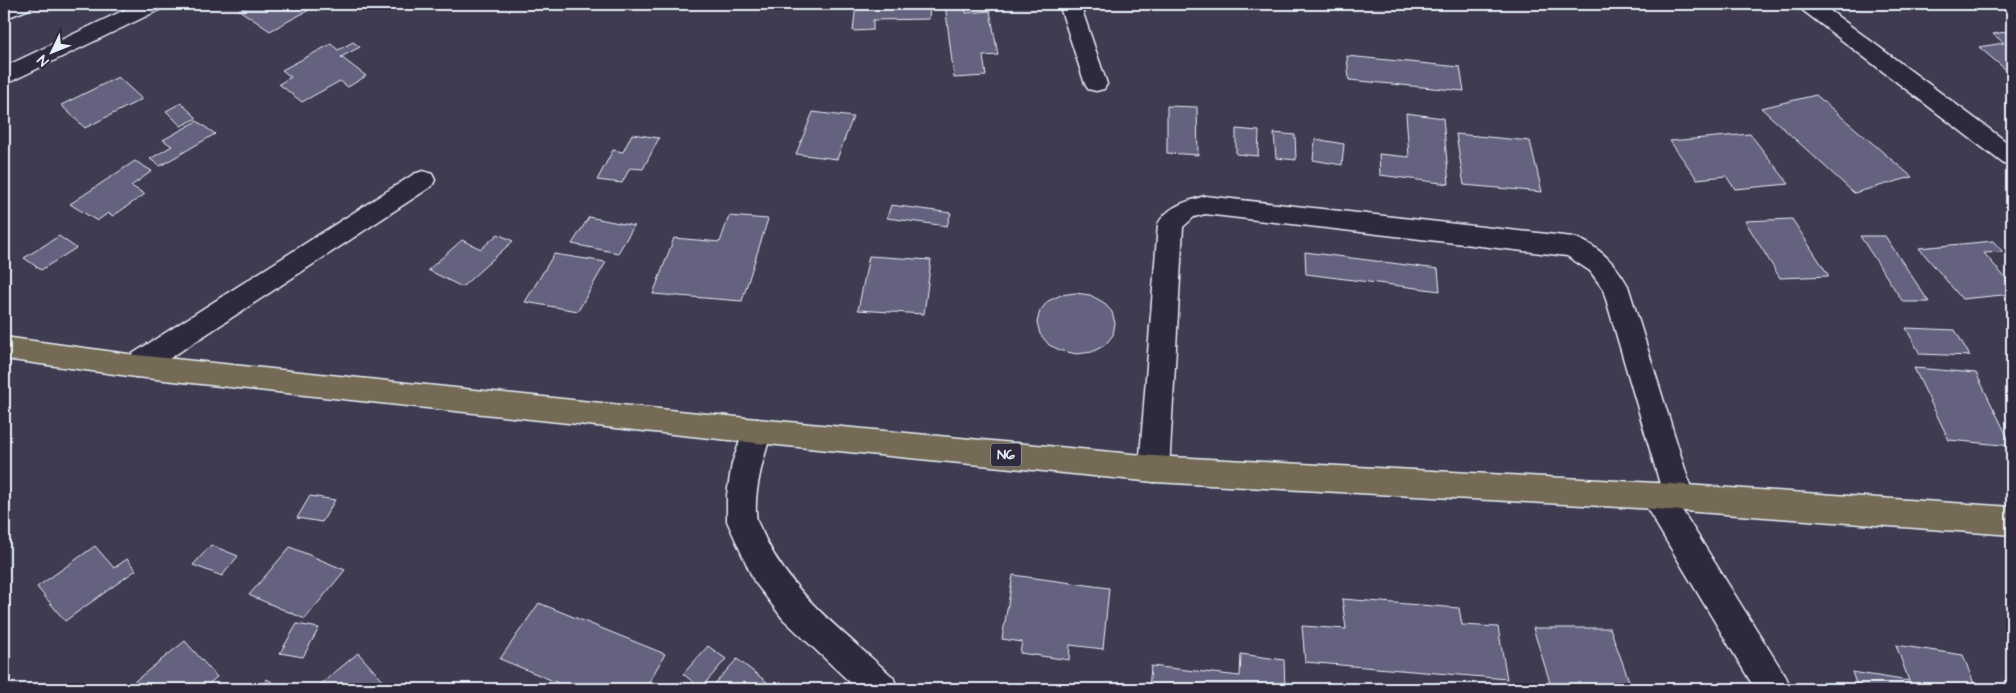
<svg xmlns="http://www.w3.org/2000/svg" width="2016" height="693" viewBox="0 0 2016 693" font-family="'Architects Daughter',sans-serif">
<rect width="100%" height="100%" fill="#3f3b51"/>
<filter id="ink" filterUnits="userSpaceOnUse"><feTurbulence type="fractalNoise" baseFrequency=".02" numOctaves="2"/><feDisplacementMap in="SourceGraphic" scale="10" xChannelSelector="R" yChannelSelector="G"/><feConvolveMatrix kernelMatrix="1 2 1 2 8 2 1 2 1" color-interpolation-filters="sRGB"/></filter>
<g filter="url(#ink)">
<!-- building -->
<g fill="#656280" stroke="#e8f1f8">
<path d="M252,4H299L309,10L270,31L239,10Z"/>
<path d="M856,4H930L929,19L873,20V30L853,31Z"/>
<path d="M945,4H965L966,13L990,11L998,55L983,56L986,76L954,78Z"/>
<path d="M2012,31V75L1979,47L2004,43L1993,34Z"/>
<path d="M353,42L360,47L341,57L366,76L348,87L340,81L302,102L279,84L291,77L282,70L331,44L338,50Z"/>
<path d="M1347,56L1460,67L1464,91L1349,80Z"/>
<path d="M118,77L142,99L85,128L61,105Z"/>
<path d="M1816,95L1912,177L1854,193L1761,108Z"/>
<path d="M181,103L197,118L181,126L166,111Z"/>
<path d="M1167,106L1197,107L1198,155L1167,153Z"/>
<path d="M813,112L853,117L837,159L796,154Z"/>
<path d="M1406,113L1443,118L1449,184L1380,175L1379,154L1409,157Z"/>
<path d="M197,121L215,134L160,166L150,159L172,146L163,140Z"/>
<path d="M1236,129L1259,131L1258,156L1236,154Z"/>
<path d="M1274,133L1295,135L1296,160L1276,158Z"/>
<path d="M632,134L659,138L643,169L630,168L622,183L597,180L613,150L623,152Z"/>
<path d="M1456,134L1530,141L1542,192L1464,185Z"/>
<path d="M1750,134L1789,184L1735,189L1726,176L1697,179L1670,141Z"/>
<path d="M1315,139L1344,144L1342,165L1313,160Z"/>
<path d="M135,161L152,171L131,186L145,194L113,216L108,213L97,221L70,204Z"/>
<path d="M891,205L951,213L947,226L887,218Z"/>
<path d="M729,216L768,219L742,301L653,294L674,238L720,242Z"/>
<path d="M589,217L634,226L618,253L572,244Z"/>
<path d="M1792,219L1829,276L1780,278L1745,221Z"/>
<path d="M498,234L513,241L462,287L428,270L462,240L481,249Z"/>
<path d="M59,236L76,248L41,270L24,258Z"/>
<path d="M1860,236H1885L1929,302H1903Z"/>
<path d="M1993,241L2003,252L1984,253L2012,286V294L1962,299L1919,248Z"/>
<path d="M1305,252L1438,269L1440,291L1306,274Z"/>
<path d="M554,254L606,262L578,311L525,302Z"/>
<path d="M869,256L931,260L924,314L858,310Z"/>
<path d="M1075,293L1090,295L1103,302L1112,312L1115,323L1113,335L1105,345L1092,352L1077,354L1062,351L1049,345L1040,334L1037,322L1040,311L1048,301L1061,295Z"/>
<path d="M1906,328L1955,330L1970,356L1920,354Z"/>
<path d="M1914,368L1976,373L2012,446L1949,440Z"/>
<path d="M310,496L335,500L322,522L297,518Z"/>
<path d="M211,545L238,556L222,576L193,565Z"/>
<path d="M95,546L114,568L127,559L136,570L65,621L37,587Z"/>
<path d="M290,547L345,570L305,619L249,595Z"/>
<path d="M1013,575L1109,588L1103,649L1070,645L1069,660L1020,653L1022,642L1002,639Z"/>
<path d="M1342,599L1459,608L1462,625L1498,627L1507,679L1305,662L1302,626L1346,629Z"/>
<path d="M539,603L665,654L645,689H573L500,659Z"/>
<path d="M297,624L319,628L303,657L280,653Z"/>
<path d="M1533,628H1610L1632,689H1552Z"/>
<path d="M185,641L217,677L202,689H125Z"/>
<path d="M1896,645L1963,655L1976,689H1858L1852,672L1909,681Z"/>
<path d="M708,646L726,659L701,688L683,674Z"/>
<path d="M358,653L385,683L378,689H325L321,684Z"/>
<path d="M1241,654L1284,660L1285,689H1149L1151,666L1240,676Z"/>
<path d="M737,659L776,689H710Z"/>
<path d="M267,679L283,689H258Z"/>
</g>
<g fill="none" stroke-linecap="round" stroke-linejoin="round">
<defs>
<g id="minor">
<path d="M4,4H33L29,9L4,19Z"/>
<path d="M137,4H165L161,9L12,81L4,83V67Z"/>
<path d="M1059,4H1080L1107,84L1104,89L1096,91L1088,89L1085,84Z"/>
<path d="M1798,4H1821L2012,146V166L2004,164L1801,9Z"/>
<path d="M423,171L432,174L435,180L432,186L146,374L136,377L126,374L122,366L126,358L414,174Z"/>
<path d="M1205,196L1573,237C1598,245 1616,264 1628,286L1694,498L1690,507L1682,510L1786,677L1791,689H1755L1645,505L1641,496L1645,487L1656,483L1660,484L1603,289L1590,271L1567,256L1205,214L1194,217L1183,227L1169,469L1165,478L1154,482L1143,478L1139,469L1158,224C1169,205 1186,202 1205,196Z"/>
<path d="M757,419L767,422L772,431C764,456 752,495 757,521C759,526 763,533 765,538C793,596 847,635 893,677L898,689H857L783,619L754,581L727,521V495L732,463L747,422Z"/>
</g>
<path id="highway" d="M4,337L136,355L757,419L1154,456L1656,483L2012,507V535L1656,509L1154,482L757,443L136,377L4,359Z"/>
</defs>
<!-- minor casing -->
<use href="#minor" stroke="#e8f1f8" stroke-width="3"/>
<!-- highway casing -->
<use href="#highway" stroke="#e8f1f8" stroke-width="3"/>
<!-- minor -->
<use href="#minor" fill="#2f2a3d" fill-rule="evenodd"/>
<!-- highway -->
<use href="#highway" fill="#746b55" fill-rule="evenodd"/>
</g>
</g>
<g text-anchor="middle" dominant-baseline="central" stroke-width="4" stroke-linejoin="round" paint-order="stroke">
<!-- shield labels -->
<rect fill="#2f2a3d" stroke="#b0b5c0" stroke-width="1" x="991" y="443.5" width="30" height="23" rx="4"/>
<g font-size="14" font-weight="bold" fill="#e8f1f8">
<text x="1006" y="455">N6</text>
</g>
</g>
<!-- margin -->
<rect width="2016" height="693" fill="none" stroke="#2f2a3d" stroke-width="20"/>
<rect x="10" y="10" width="1996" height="673" fill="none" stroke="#e8f1f8" stroke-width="2" filter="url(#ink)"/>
<!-- north arrow -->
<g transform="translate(52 52) rotate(227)" stroke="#2f2a3d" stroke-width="4" paint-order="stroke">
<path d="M0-4L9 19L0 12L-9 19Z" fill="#e8f1f8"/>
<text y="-8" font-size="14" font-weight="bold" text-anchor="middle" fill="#e8f1f8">N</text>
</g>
</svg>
